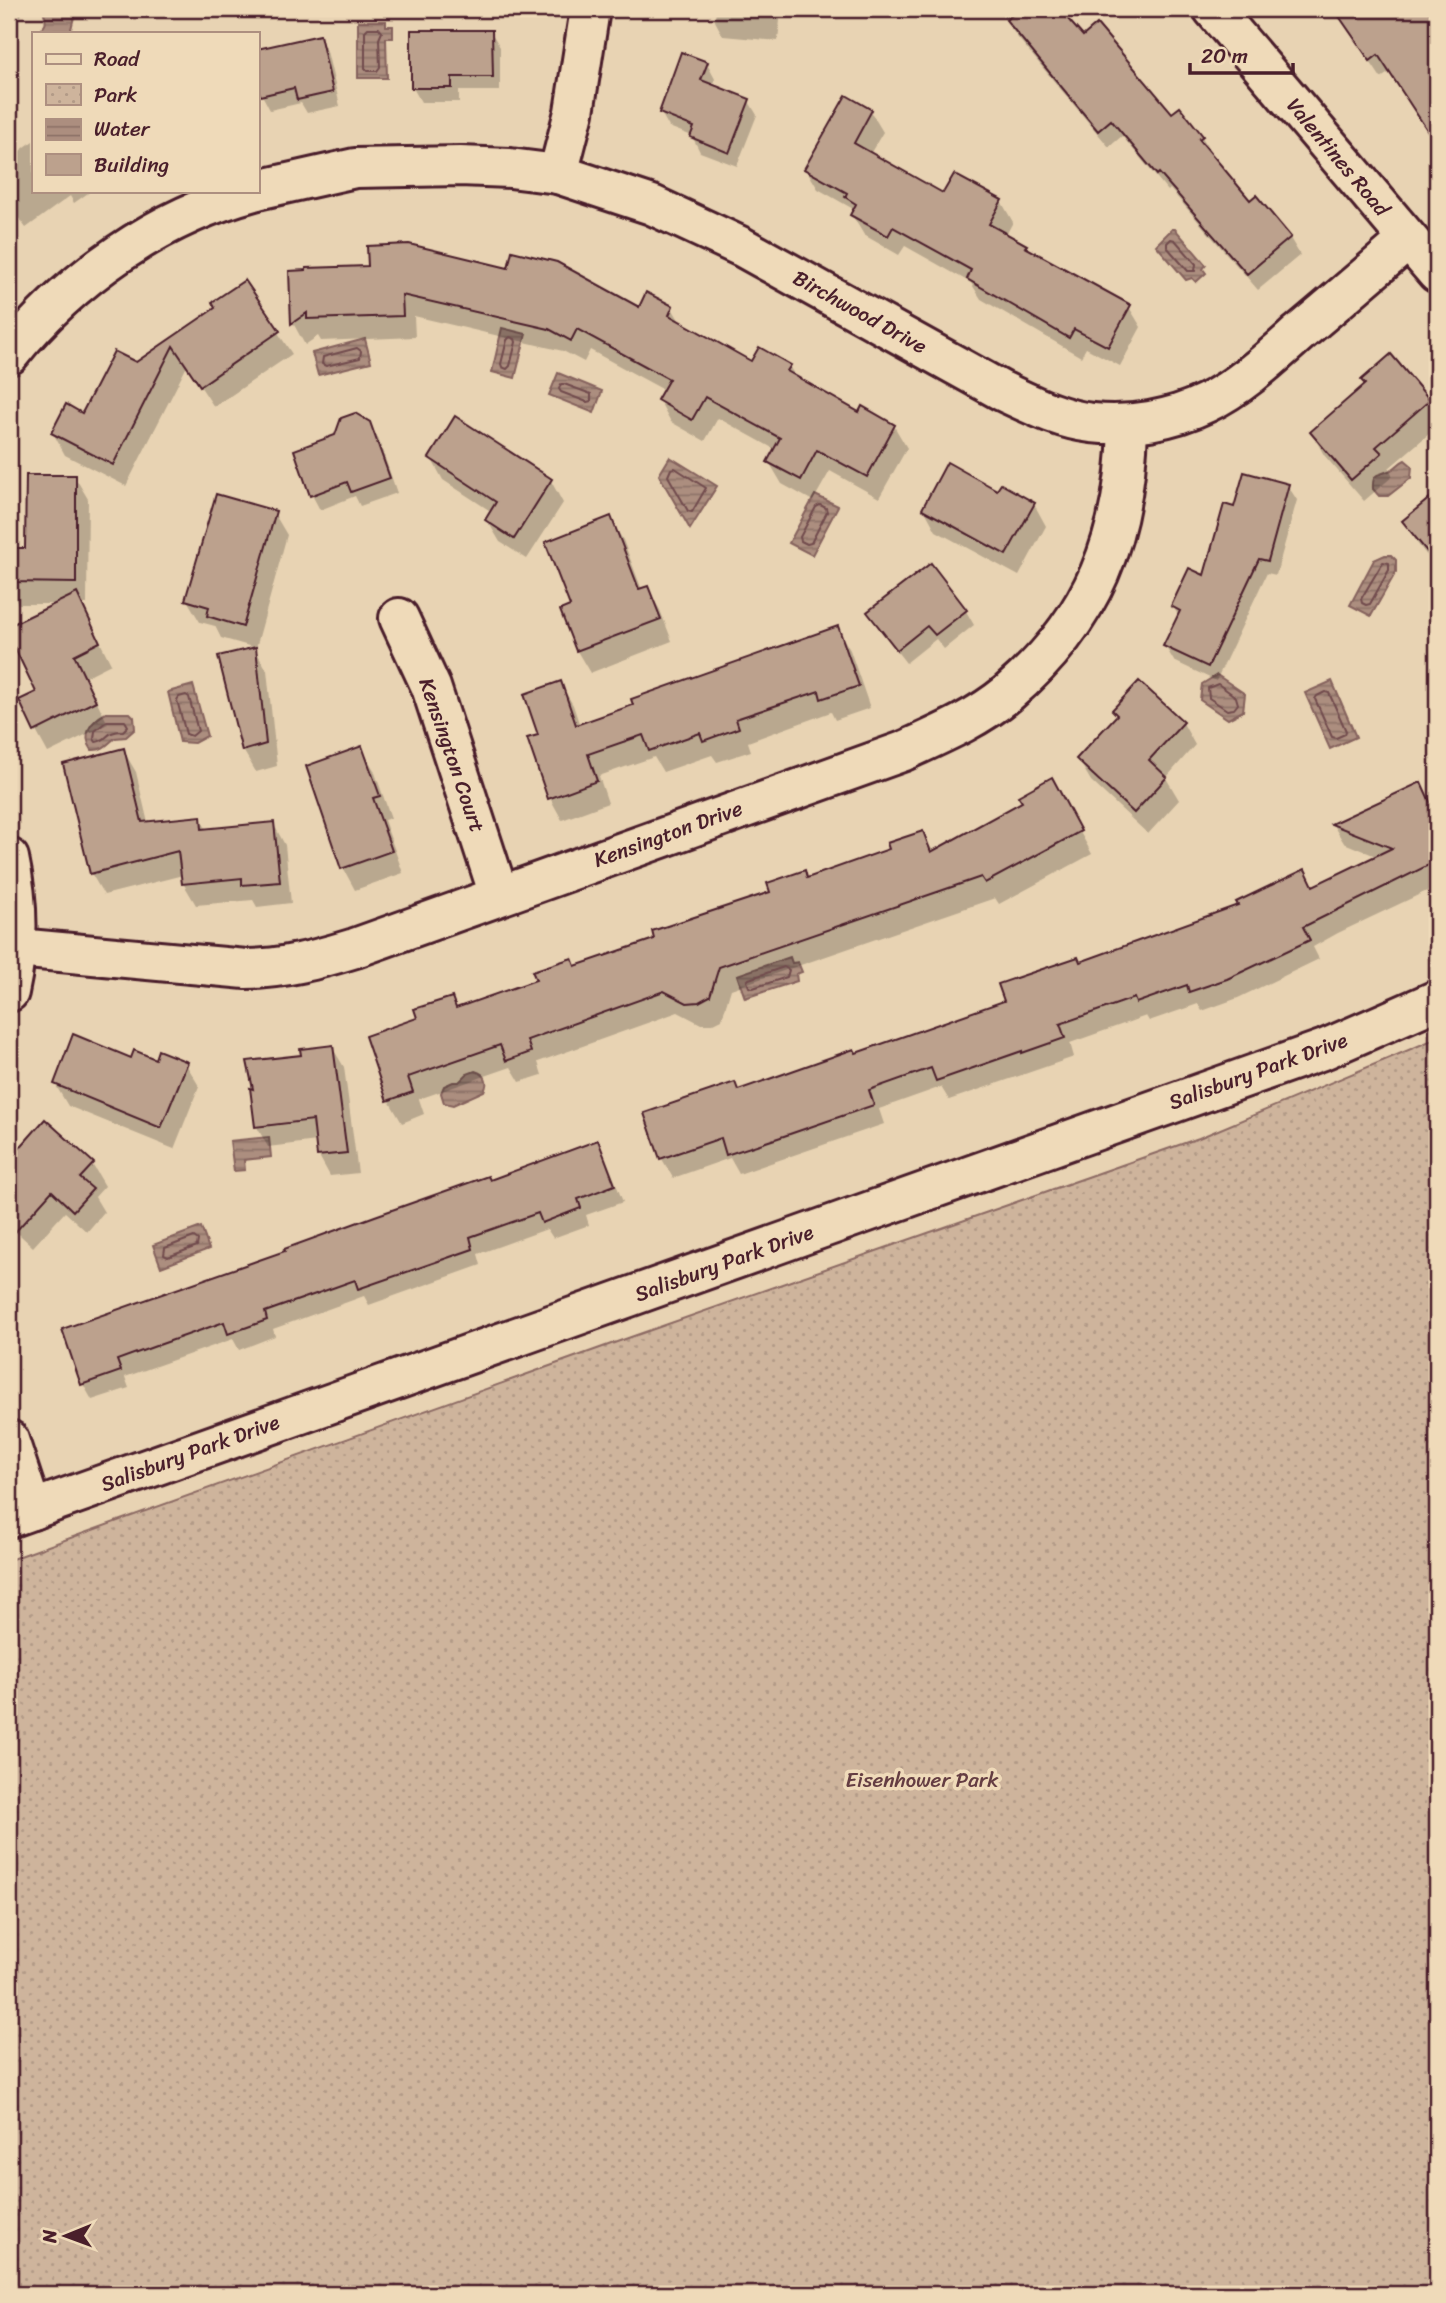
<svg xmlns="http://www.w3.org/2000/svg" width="1446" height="2303" viewBox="0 0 1446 2303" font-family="Sriracha,sans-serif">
<defs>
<pattern id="park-dots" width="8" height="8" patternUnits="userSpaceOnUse" patternTransform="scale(1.75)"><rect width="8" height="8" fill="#ceb49c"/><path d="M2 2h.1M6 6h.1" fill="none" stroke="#b29a87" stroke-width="1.8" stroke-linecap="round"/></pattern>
<pattern id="water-rules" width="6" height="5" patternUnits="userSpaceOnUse" patternTransform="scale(1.75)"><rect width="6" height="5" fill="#ac8e7f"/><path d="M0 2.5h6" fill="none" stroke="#8e7368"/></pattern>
</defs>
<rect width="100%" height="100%" fill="#e8d3b3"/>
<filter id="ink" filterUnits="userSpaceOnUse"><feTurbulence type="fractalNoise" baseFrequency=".0143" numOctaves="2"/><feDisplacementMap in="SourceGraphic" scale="14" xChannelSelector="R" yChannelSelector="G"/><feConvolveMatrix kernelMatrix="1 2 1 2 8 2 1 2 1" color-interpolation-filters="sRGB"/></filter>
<g filter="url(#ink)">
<!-- park -->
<path fill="url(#park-dots)" stroke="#8c6a64" stroke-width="2" d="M1437,1038V2294H9V1560L628,1338L1199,1138Z"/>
<!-- water -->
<g fill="url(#water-rules)" stroke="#85625d" stroke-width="2">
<path d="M43,9H76L70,33H37C49,23 46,23 43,9Z"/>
<path d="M358,21H386V26H393V38H386L387,78H358Z"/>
<path d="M1172,229H1175L1206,265L1203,269L1206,273L1196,282L1192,278L1186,280L1156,245Z"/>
<path d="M502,328L526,334L515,378L492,372Z"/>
<path d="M365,339L371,362L318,375L312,353Z"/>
<path d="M558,373L602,391L594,413L549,395Z"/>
<path d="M670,457L717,486L690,529L659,475Z"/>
<path d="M1405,460L1412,466L1411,478L1388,496H1379L1373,489C1372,471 1379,476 1391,470C1397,467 1398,463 1405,460Z"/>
<path d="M815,495L838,506L812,555L789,543Z"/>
<path d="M1385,555H1391L1396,560V572L1371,616L1350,605L1374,560Z"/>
<path d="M1217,675L1245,694L1243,711L1228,719L1200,700L1202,684Z"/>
<path d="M1332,681L1356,737L1330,749L1305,693Z"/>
<path d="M193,685L207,736L194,743L180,742L168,692Z"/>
<path d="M106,713H130L134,717L135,729L126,737L115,738C108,744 102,751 92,750C81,734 91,721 106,713Z"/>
<path d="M790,957L792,963L798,962L802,972L796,974L797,981L745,998L737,975Z"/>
<path d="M475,1071C486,1074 489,1082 484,1091L453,1105L444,1103L441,1093L444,1086L453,1082H459L467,1074Z"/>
<path d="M269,1137L271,1157L244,1160L245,1170L234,1171L230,1141Z"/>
<path d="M201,1227L209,1249L161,1267L153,1245Z"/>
</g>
<!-- shadow -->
<g fill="#0003">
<path d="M9,9H25L20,12L22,15L9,24Z"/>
<path d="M716,9H781L778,41L723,36L715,21Z"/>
<path d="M997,9H1057L1082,39L1172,116L1179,110L1202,137L1212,154L1210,155L1249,202L1256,197L1290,238L1300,255L1258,290L1170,189L1168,191L1122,136L1109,147L1018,38Z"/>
<path d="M1335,9H1425L1437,26V140L1435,142L1390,72L1381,78Z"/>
<path d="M491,32L500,47V91H459V102H421L413,88Z"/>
<path d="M319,37L327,51L340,106L307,113L301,103L270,110L262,95Z"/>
<path d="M707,64L715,79L712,86L748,100L757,115L737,166L700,152L692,136L669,127L661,113Z"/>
<path d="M871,112L883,132L870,154L944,195L1001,201L1013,222L1006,235L1026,246L1029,251L1129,307L1141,327L1120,366L1086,348L1081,357L981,299L971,283L905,246L899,255L864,235L852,215L855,210L818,189L806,169Z"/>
<path d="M33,141V191H91L74,203L70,196L26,228L9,205V159Z"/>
<path d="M291,273L639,309L672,308L682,325L752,364L789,366L797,379L859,414L894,426L907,448L879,498L830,471L813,501L782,484L769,462L776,450L718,418L705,441L671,422L659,400L664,390L590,350L584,362L563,351L414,316L415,337L321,341L318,336L305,345L293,323Z"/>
<path d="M245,282L292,354L214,407L187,366L126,486L65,455L53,433L83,415L217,309Z"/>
<path d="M1391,357L1429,401L1437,416V427L1389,468L1393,476L1364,501L1324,455L1312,433L1366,386Z"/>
<path d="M369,423L378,438L397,493L360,506L355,496L320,510L312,495L296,451Z"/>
<path d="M431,458L551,481L563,503L527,559L500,542L487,520L492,512L443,480Z"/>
<path d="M75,477L88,499L87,604H81L111,664L85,677L108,724L48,753L36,731L38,693L9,628L59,604H18L9,587V549L27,550Z"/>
<path d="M1288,486L1297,500L1276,575L1267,573L1216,681L1174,661L1165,646L1179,617L1173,606L1205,578L1236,509Z"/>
<path d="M998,493L1034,504L1046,526L1019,576L936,531L924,509Z"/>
<path d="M1437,495V568L1417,543L1405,521Z"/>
<path d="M274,513L287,535L256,648L221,638L215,626L200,622L187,600Z"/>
<path d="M610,519L623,540L642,590L647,588L660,610L672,641L590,673L577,651L562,611L572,607Z"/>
<path d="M966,611L974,625L944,649L936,639L906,663L878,627L870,613Z"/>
<path d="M837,628L850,650L870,708L835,720L831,712L748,742L751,751L717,762L712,755L663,772L654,757L599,776L608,803L562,820L550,798L541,736L560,683L573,705L580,726Z"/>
<path d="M255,649L267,670L277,766L256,772L243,750Z"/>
<path d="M1139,683L1183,723L1195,745L1166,778L1179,800L1148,834L1091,781L1078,759L1118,717Z"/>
<path d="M361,748L374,770L391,818L384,820L403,873L355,890L343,868Z"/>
<path d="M123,750L136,772L148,823L200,818L207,830L273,823L285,845L291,903L257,907L253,900L196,905L183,883V875L104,895L91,873Z"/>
<path d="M1420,784L1437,817V898L1431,889L1338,933L1313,947L1319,959L1238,998L1202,1011L1198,1004L1149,1021L1146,1016L1070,1043L1074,1057L949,1100L941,1087L879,1109L884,1124L739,1174L730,1158L673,1178L662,1159L646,1114L739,1092L856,1055L1006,1002L1080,964L1240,906L1304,871L1314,888L1378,857L1344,843L1333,825Z"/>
<path d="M1063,801L1092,854L999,904L995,898L731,989L722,1019L712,1024H701L678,1012L538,1062L542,1075L520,1082L511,1067L419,1099L424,1114L402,1123L389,1101L367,1037L419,1019L451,999L457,1009L656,940L772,893L804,872L808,880L891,850L922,833L934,853Z"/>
<path d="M332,1047L344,1067L358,1173L330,1176L319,1156L317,1141L268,1147L257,1127L255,1091L303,1056Z"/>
<path d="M132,1060L186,1064L199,1086L174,1149L68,1106L55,1084Z"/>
<path d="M45,1122L92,1164L105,1186L95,1197L104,1212L87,1232L65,1212L33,1247L9,1225V1162Z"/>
<path d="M597,1142L606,1158L623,1202L586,1215L589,1225L553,1238L547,1229L478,1254L481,1265L369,1305L364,1296L273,1329L275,1336L239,1350L233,1339L125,1377L129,1388L92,1400L83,1384L65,1330L490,1182Z"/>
</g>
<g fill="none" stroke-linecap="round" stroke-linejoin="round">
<!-- shore -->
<g stroke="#714b4d" stroke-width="2">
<path d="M368,28H379L382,32L379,39L380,67L377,71H368L365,68V31Z"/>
<path d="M1171,239L1175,240L1196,264L1195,271H1188L1167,247V243Z"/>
<path d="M510,337L515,339L516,342L510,366L507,369L502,367L501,364L507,340Z"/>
<path d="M357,348L361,351L360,358L326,366L322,364L323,357Z"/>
<path d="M561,384H564L591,394V401L587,402L561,392L559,389Z"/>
<path d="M675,468L706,488L692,512L688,511L668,476L671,469Z"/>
<path d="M820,505L826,508L827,512L811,543L807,544L801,541L800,537L816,507Z"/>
<path d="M1383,562L1389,563V570L1370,604L1366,605L1362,603L1361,599Z"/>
<path d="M1218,684L1236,697L1238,704L1234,709L1227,710L1209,698L1208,688Z"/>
<path d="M1325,692L1329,693L1346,731L1345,734L1336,738L1332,737L1315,699L1317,696Z"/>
<path d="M186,695L189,697L198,731L192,736L186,734L177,700L179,697Z"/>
<path d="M107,721H125L128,726L123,731C105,731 109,740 96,742L94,739L95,731Z"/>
<path d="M784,967L789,970L787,977L753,988L749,987L747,981L749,979Z"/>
<path d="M194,1237L198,1240L197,1246L168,1257L164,1255L165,1248Z"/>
</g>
</g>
<!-- building -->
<g fill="#bca18d" stroke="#4a1f2b" stroke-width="2">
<path d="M1020,9H1059L1083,36L1097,24L1172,113L1180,107L1203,136L1199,139L1250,200L1256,195L1291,237L1247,274L1159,173L1157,175L1111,120L1098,131L1006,20Z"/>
<path d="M1334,9H1427L1437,23V145L1378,55L1370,61Z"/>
<path d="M411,30H492L493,77H452V88H411Z"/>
<path d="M320,35L333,92L297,100L294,88L260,96L257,82V49Z"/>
<path d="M681,52L708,62L701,80L750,99L729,153L690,137L694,127L659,113Z"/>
<path d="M846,95L872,110L854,143L943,193L954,174L1002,200L989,224L1027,245L1025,247L1131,305L1108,347L1074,329L1069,338L967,279L971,270L893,227L888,236L850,215L856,204L845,197L847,193L804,169Z"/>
<path d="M409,244L508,268L512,251L557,262L639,307L646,292L673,306L669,315L751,361L759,347L791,365L787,371L859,412L862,406L895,425L867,477L817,450L801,480L767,462L780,438L705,397L692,420L657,400L669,379L577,329L571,341L549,329L402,295L403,316L307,319V313L291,324L289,271L306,270V268L368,266L367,246Z"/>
<path d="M245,280L280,331L200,386L173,346L113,465L51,433L66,404L82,413L114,351L136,362L215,308L212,302Z"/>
<path d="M1391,354L1430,400L1376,447L1382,453L1351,480L1310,432L1365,384L1361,380Z"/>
<path d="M355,413L370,422L390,478L351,492L347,482L310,496L294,450L335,435L341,418Z"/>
<path d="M455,416L552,479L514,539L485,520L496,502L429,458Z"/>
<path d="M947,462L997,490L1001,484L1035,503L1006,555L922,509Z"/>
<path d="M1244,472L1289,484L1268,561L1259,559L1208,667L1163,646L1180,611L1171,606L1189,568L1204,575L1224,504L1234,507Z"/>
<path d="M26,475H76V583L9,582V548H25Z"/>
<path d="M1437,492V564L1402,521Z"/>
<path d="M216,494L276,511L243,627L207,616L209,607L185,600Z"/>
<path d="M611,516L639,589L648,586L661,619L576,651L560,610L570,606L545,542Z"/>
<path d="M931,563L967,610L935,635L927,626L897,650L867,612Z"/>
<path d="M77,593L100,642L74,655L96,701L34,732L19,700L36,692L9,636V626Z"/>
<path d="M838,626L859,686L821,699L819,691L736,719L739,728L703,741L700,733L649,751L643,735L588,754L597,781L548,799L527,738L538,735L524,694L561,681L576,725L633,705L631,699Z"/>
<path d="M256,647L266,744L242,751L218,656Z"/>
<path d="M1139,681L1184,722L1149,760L1167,777L1134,813L1076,759L1117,715L1112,710Z"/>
<path d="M362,746L380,796L373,798L392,851L341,869L306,766Z"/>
<path d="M124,748L142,822L201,816L202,829L274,822L280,882L242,885V878L182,884L178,851L90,874L63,764Z"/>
<path d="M1052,777L1081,831L985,883L981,877L719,967L710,996L699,1002L687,1003L664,991L527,1040L531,1052L506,1061L500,1045L408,1077L413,1092L387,1101L365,1036L417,1018L414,1009L452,997L456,1008L536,980L532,971L572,958L575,966L654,939L652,931L770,892L767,883L805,870L807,878L889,849L887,843L923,831L931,852L1022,802L1018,796Z"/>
<path d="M1421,782L1437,817V861L1303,927L1310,940L1227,979L1189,992L1187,985L1136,1003L1134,998L1060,1024L1065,1038L1022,1053V1051L936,1081L931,1068L869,1090L874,1105L781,1137L726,1155L721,1138L660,1159L644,1113L735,1082L738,1090L854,1049L856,1053L1004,1001L998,984L1078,957L1080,962L1238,905L1236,902L1305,869L1313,886L1392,848L1331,824Z"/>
<path d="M73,1034L131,1058L134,1050L155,1059L158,1050L188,1062L161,1128L54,1084Z"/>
<path d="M333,1045L347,1153L317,1156L313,1120L255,1127L250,1088L253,1089L247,1061L301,1055L300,1049Z"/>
<path d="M45,1119L94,1163L80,1178L93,1189L73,1211L52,1191L9,1239V1160Z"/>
<path d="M598,1140L615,1185L578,1199L581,1208L542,1223L538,1213L470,1237L473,1249L358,1289L355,1280L265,1312L267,1320L228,1334L224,1322L153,1347L117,1360L121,1371L81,1385L62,1329L285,1251L284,1249L375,1216L488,1176L490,1180Z"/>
</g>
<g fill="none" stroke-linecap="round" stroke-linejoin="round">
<defs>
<g id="minor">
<path d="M1213,9L1437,273"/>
<path d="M558,174L574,112L590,9"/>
<path d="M257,190L355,168L460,166L510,168L558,174L652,205L742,247L1002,391C1030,404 1061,420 1092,423C1130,427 1171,420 1206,403C1240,387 1271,358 1299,333C1336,302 1372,271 1408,240"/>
<path d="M9,355C71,278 158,217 254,191"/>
<path d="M399,618L431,687L499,895"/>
<path d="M9,858C19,905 19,946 9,992"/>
<path d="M17,948L246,969C284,969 319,959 355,948L904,751C939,735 977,719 1007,694C1094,620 1126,536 1128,425"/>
<path d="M9,1440L32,1510"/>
</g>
<path id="major" d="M9,1518L1325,1049L1437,1000"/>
</defs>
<!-- minor casing -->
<use href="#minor" stroke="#4a1f2b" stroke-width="44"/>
<!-- major casing -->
<use href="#major" stroke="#4a1f2b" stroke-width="44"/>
<!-- minor -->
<use href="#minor" stroke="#efdab9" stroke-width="38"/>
<!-- major -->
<use href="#major" stroke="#efdab9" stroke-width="38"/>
</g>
</g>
<g text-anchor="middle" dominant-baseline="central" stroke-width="7" stroke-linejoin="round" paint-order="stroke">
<!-- street labels -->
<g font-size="21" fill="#4a1f2b" stroke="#efdab9">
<text transform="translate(1338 157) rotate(50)">Valentines Road</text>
<text transform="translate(860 312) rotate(29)">Birchwood Drive</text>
<text transform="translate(452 755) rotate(71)">Kensington Court</text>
<text transform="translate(668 834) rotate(-20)">Kensington Drive</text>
<text transform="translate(1258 1071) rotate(-20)">Salisbury Park Drive</text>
<text transform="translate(724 1263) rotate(-20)">Salisbury Park Drive</text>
<text transform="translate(190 1453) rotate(-20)">Salisbury Park Drive</text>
</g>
<!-- park labels -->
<g font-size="21" fill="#643d42" stroke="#efdab9">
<text x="922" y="1780">Eisenhower Park</text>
</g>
</g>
<!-- margin -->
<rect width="1446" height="2303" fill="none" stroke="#efdab9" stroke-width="35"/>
<rect x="18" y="18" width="1411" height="2268" fill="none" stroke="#4a1f2b" stroke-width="2.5" filter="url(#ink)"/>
<!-- legend -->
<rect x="32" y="32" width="228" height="161" fill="#efdab9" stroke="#ad8f80" stroke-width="2"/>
<rect x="46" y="54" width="35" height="10" fill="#efdab9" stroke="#ad8f80" stroke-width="2"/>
<text x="94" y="66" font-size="21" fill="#4a1f2b">Road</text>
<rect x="46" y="84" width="35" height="21" fill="url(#park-dots)" stroke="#ad8f80" stroke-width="2"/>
<text x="94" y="102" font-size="21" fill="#4a1f2b">Park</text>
<rect x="46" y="119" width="35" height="21" fill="url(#water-rules)" stroke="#ad8f80" stroke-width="2"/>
<text x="94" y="136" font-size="21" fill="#4a1f2b">Water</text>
<rect x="46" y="154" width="35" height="21" fill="#bca18d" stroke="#ad8f80" stroke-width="2"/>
<text x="94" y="172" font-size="21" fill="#4a1f2b">Building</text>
<!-- north arrow -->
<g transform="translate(66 2236) rotate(269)" stroke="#efdab9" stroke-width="5" paint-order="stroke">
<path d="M0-5L12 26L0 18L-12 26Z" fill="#4a1f2b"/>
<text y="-10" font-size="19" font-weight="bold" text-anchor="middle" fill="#4a1f2b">N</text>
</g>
<!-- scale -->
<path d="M1190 63v10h103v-10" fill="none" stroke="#4a1f2b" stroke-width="3.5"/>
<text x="1201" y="63" font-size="21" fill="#4a1f2b" stroke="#efdab9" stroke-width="5" paint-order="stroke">20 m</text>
</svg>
